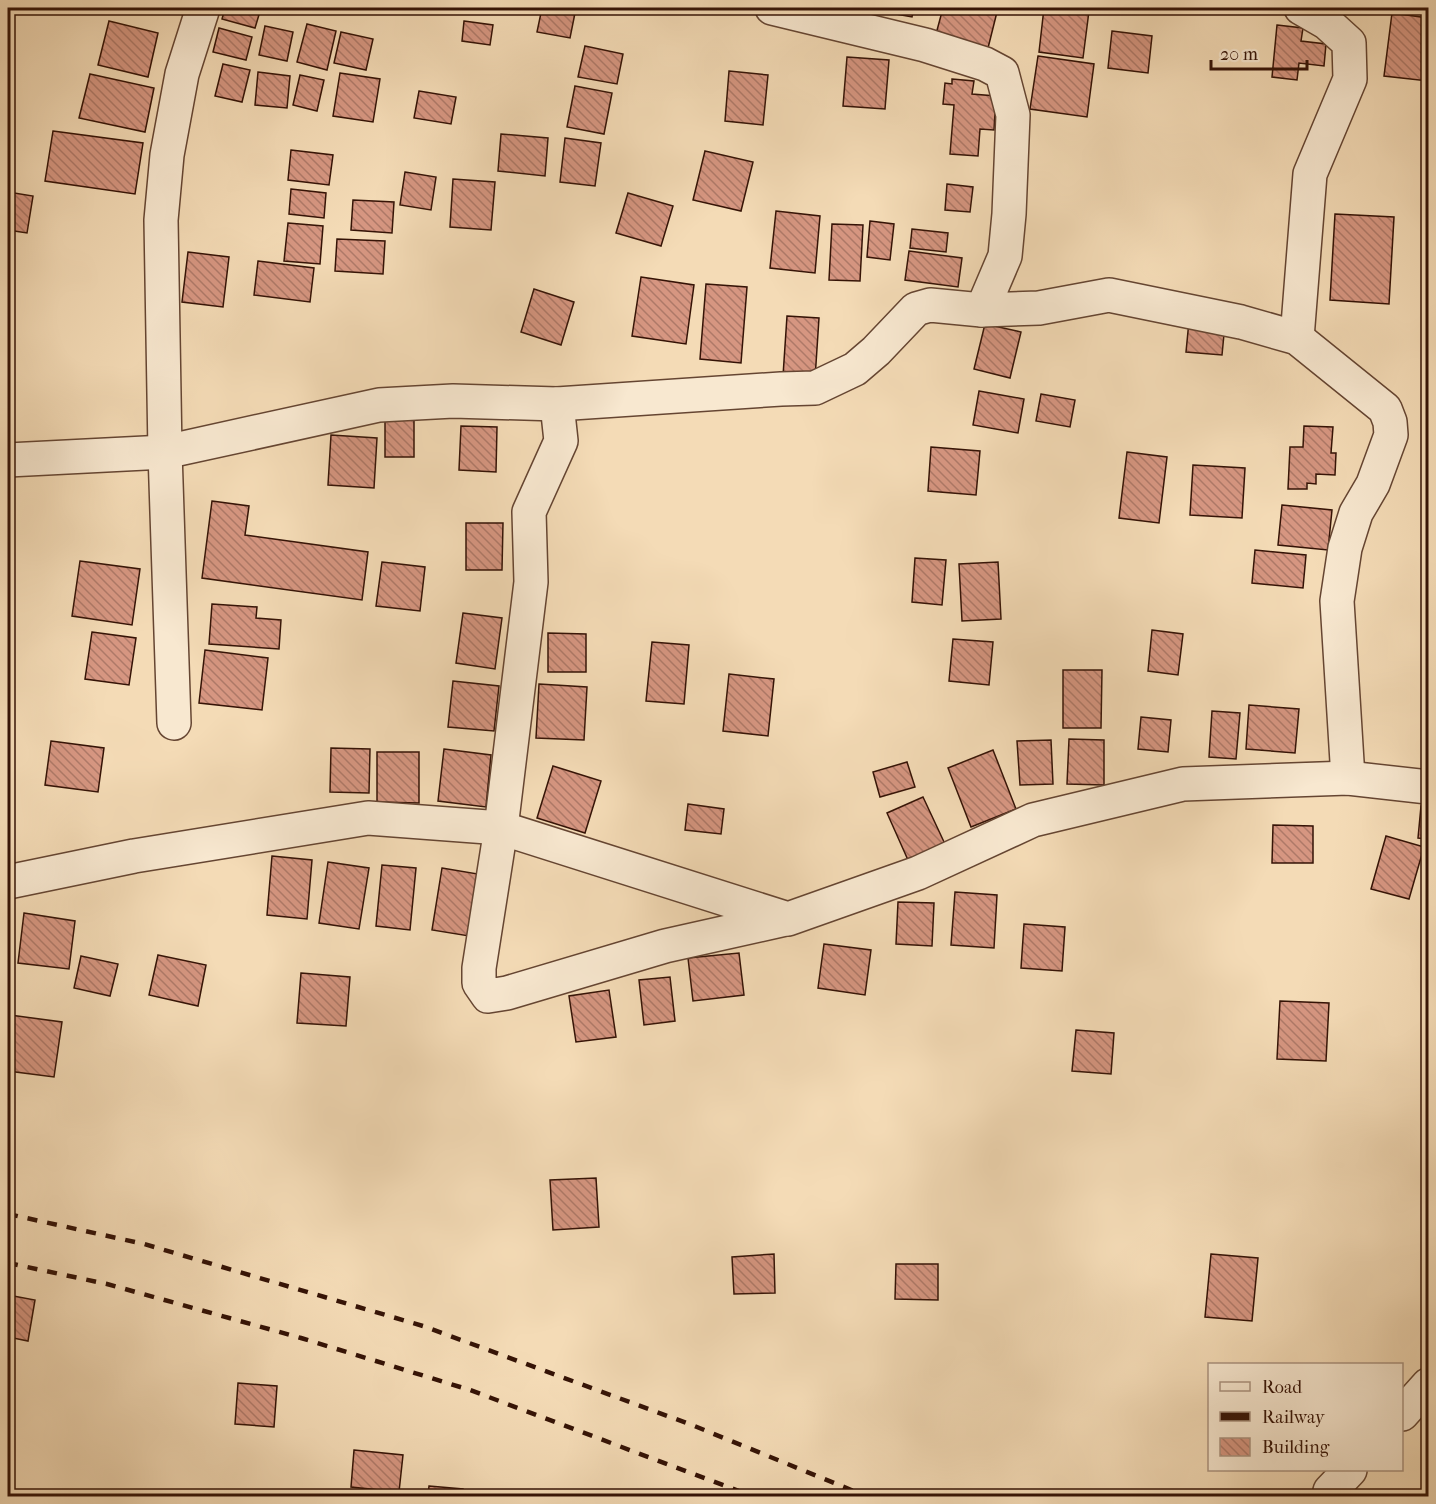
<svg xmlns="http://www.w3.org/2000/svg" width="1436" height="1504" viewBox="0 0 1436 1504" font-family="'IM FELL French Canon',serif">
<defs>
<pattern id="building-back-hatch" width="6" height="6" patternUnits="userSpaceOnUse" patternTransform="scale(1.5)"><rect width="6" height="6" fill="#d69681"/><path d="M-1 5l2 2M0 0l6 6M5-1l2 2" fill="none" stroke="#ae7968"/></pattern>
</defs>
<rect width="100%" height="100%" fill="#f4dbb6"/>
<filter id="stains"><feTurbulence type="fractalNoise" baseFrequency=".00333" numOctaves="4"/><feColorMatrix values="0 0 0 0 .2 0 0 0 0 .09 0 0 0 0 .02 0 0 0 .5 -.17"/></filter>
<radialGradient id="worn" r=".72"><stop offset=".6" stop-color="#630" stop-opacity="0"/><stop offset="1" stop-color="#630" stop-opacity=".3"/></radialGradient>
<!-- building -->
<g fill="url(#building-back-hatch)" stroke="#351306" stroke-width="1.5">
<path d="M225,8H261L255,28L222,19Z"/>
<path d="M542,8L575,13L570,38L537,32Z"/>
<path d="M862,8H914L912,17Z"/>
<path d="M943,8H998L988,48L936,34Z"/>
<path d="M1044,8H1058L1089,11L1083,58L1039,52Z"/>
<path d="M1392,13L1428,18V81L1384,76Z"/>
<path d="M109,21L158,33L148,77L98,65Z"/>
<path d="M464,21L493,25L490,45L462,41Z"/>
<path d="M307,24L336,31L327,70L297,62Z"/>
<path d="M1277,25L1303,28L1301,41L1326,44L1324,66L1299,63L1297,80L1272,77Z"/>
<path d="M265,26L293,32L287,61L259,55Z"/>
<path d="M219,28L252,37L246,60L213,52Z"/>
<path d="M1112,31L1152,36L1148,73L1108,68Z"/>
<path d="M341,32L373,39L366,70L334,63Z"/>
<path d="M585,46L623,54L617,84L578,77Z"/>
<path d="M1038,56L1094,64L1087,117L1030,109Z"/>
<path d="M847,57L889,60L885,109L843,106Z"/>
<path d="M223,64L250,70L242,102L215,96Z"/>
<path d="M729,71L768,75L763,125L725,121Z"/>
<path d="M258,72L290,76L287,108L255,105Z"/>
<path d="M340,73L380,79L373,122L333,116Z"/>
<path d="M90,74L154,88L145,132L79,118Z"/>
<path d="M300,75L324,80L317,111L293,105Z"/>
<path d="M952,79L974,81L972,94L996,96L994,130L980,129L978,156L950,154L954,105L943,104L945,83L952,84Z"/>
<path d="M575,86L612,93L604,134L567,127Z"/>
<path d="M419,91L456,97L451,124L414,118Z"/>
<path d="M53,131L143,143L135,194L45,181Z"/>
<path d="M501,134L548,138L545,176L498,171Z"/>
<path d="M565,138L601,143L595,186L560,182Z"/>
<path d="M291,150L333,155L329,185L288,180Z"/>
<path d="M705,151L753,162L741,211L693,200Z"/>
<path d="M405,172L436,177L431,210L400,205Z"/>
<path d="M453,179L495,182L491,230L450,227Z"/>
<path d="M947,184L973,187L970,212L945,210Z"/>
<path d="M291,189L326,193L324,218L289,214Z"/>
<path d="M8,192L33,196L27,233L8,230Z"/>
<path d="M628,193L673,206L661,246L616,233Z"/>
<path d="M353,200L394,202L392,233L351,230Z"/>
<path d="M776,211L820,216L815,273L770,268Z"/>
<path d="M1335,214L1394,217L1389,304L1330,300Z"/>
<path d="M870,221L894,224L890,260L867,257Z"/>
<path d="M288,223L323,226L320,264L284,261Z"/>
<path d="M832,224L863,225L860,281L829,280Z"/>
<path d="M912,229L948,233L946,252L910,248Z"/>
<path d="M337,239L385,241L383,274L335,271Z"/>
<path d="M909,251L962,258L958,287L905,280Z"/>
<path d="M188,252L229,257L223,307L182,302Z"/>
<path d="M258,261L314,268L310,302L254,295Z"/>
<path d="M641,277L694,285L686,344L632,336Z"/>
<path d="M706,284L747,287L741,363L700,359Z"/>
<path d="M534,289L574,302L561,345L521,332Z"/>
<path d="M787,316L819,318L815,379L783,376Z"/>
<path d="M1189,321L1225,324L1222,355L1186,352Z"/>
<path d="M985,324L1021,332L1010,378L974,369Z"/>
<path d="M979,391L1024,399L1018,433L973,425Z"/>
<path d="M1041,394L1075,400L1070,427L1036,421Z"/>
<path d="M385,415L414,416V457H385Z"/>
<path d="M461,426L497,427L496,472L459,470Z"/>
<path d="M1304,426L1333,427L1331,453H1336L1335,475L1316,474V484L1307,483V489H1288L1290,447H1303Z"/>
<path d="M331,435L377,438L374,488L328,485Z"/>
<path d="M931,447L980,451L976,495L928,491Z"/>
<path d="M1127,452L1167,457L1159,523L1119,518Z"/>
<path d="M1193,465L1245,468L1242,518L1190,515Z"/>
<path d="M8,487H9L14,577H8Z"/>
<path d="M212,501L249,506L245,535L368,552L362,600L202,578Z"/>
<path d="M1282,505L1332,510L1328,550L1278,545Z"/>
<path d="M466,523H503L502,570H466Z"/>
<path d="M1255,550L1306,555L1303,588L1252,583Z"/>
<path d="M915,558L946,560L942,605L912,602Z"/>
<path d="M80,561L140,569L132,625L72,616Z"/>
<path d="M382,562L425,567L420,611L376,606Z"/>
<path d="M998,562L1001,619L962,621L959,564Z"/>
<path d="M212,604L257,607L256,618L281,620L279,649L209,644Z"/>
<path d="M463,613L502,618L495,669L456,663Z"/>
<path d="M1152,630L1183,634L1178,675L1148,671Z"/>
<path d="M92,632L136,638L129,685L85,679Z"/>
<path d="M548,633L586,634V672H548Z"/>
<path d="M953,639L993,642L989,685L949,681Z"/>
<path d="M652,642L689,645L684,704L646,701Z"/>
<path d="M205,650L268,658L262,710L199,703Z"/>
<path d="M1063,670H1102L1101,728H1063Z"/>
<path d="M729,674L774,679L768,736L723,731Z"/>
<path d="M453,681L499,686L494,731L448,727Z"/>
<path d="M539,684L587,687L584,740L536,738Z"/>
<path d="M1249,705L1299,709L1295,753L1246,749Z"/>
<path d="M1212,711L1240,713L1236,759L1209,757Z"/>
<path d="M1141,717L1171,720L1168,752L1138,749Z"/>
<path d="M1069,739L1104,740V785L1067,784Z"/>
<path d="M1051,740L1053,784L1020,785L1017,741Z"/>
<path d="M51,741L104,748L98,792L45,785Z"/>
<path d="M331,748L370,749L369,793L330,792Z"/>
<path d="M444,749L491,755L486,807L438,801Z"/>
<path d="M993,750L1016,809L971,827L948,768Z"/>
<path d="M377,752H419V803L377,802Z"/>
<path d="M907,762L915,787L880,797L873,772Z"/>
<path d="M553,766L601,781L585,833L537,818Z"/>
<path d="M923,797L945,844L908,860L887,813Z"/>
<path d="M688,804L724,809L721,834L685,830Z"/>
<path d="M1421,806L1428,807V839L1418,838Z"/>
<path d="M1273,825L1313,826V863H1272Z"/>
<path d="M1386,836L1424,847L1409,899L1371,889Z"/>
<path d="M272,856L312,860L307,919L267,915Z"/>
<path d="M328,862L369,868L359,929L319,923Z"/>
<path d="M382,865L416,868L410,930L376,926Z"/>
<path d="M442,868L478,874L469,936L432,930Z"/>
<path d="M955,892L997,895L994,948L951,945Z"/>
<path d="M898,902L934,903L932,946L896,944Z"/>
<path d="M24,913L75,921L69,969L18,963Z"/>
<path d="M1024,924L1065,927L1062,971L1021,968Z"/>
<path d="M824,944L871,950L865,995L818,988Z"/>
<path d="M739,953L744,995L693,1001L688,958Z"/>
<path d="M158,955L206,965L198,1006L149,995Z"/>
<path d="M81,956L118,964L110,996L74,988Z"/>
<path d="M301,973L350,977L346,1026L297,1023Z"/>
<path d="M670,977L675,1021L644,1025L639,980Z"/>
<path d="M609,990L616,1037L576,1042L569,996Z"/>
<path d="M1280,1001L1329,1003L1326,1061L1277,1059Z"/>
<path d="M10,1015L62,1022L54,1077L8,1071V1033Z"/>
<path d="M1076,1030L1114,1033L1111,1074L1072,1071Z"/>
<path d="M596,1178L599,1227L553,1230L550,1180Z"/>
<path d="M774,1254L775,1293L734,1294L732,1257Z"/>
<path d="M1211,1254L1258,1258L1252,1321L1205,1317Z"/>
<path d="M896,1264H938V1300L895,1299Z"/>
<path d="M8,1295L35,1300L28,1341L8,1337Z"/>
<path d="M238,1383L277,1386L274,1427L235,1424Z"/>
<path d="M354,1450L403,1455L399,1492L351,1487Z"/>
<path d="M429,1486L463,1489V1496H428Z"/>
</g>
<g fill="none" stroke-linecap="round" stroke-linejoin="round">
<defs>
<g id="minor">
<path d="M772,8L925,45L985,64L1002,73L1013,115L1009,214L1005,256L982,310L1039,308L1109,295L1241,322L1297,338L1385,409L1390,422L1391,435L1373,484L1356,513L1345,548L1337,601L1348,778"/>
<path d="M1297,338L1310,174L1350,79L1349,43L1327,23L1301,8"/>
<path d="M557,404L561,441L529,512L531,582L501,828L479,968V983L488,996L507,993L665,946L786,919"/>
<path d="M8,460L165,452L379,405L453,401L557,404L781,389L815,388L855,369L876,351L916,309L930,305L982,310"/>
<path d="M174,723L165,452L161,220L167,155L182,74L203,8"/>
<path d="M8,882L134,856L368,818L501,828L788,919L918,873L1033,820L1183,784L1348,778L1428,787"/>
<path d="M1402,1414L1428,1385"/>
<path d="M1330,1491L1350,1470"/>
</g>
</defs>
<!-- minor casing -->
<use href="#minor" stroke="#654532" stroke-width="36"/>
<!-- minor -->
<use href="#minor" stroke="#f8e8d0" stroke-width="33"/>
<!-- rail -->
<g stroke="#351306" stroke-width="4.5" stroke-dasharray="10 10" stroke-linecap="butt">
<path d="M8,1214L144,1244L423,1326L692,1425L866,1496"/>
<path d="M8,1263L107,1284L301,1338L470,1390L752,1496"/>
</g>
</g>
<!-- margin -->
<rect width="1436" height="1504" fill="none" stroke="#f4dbb6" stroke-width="30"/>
<rect x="9" y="9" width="1418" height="1486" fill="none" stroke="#351306" stroke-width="3"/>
<rect x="15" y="15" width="1406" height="1474" fill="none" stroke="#351306" stroke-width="1.5"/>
<!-- legend -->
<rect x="1208" y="1363" width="195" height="108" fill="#f8e8d0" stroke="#aa937f" stroke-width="1.5"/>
<rect x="1220" y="1382" width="30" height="9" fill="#f8e8d0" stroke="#aa937f" stroke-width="1.5"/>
<text x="1262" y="1393" font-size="18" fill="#351306">Road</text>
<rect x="1220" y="1412" width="30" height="9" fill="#351306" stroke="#aa937f" stroke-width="1.5"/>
<text x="1262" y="1423" font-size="18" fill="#351306">Railway</text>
<rect x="1220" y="1438" width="30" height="18" fill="url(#building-back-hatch)" stroke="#aa937f" stroke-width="1.5"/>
<text x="1262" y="1453" font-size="18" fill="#351306">Building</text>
<!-- scale -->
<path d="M1211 60v9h96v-9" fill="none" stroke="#351306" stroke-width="3"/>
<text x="1220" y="60" font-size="18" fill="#351306" stroke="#f8e8d0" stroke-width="4.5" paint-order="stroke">20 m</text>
<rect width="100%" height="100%" filter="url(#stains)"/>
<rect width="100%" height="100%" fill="url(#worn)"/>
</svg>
